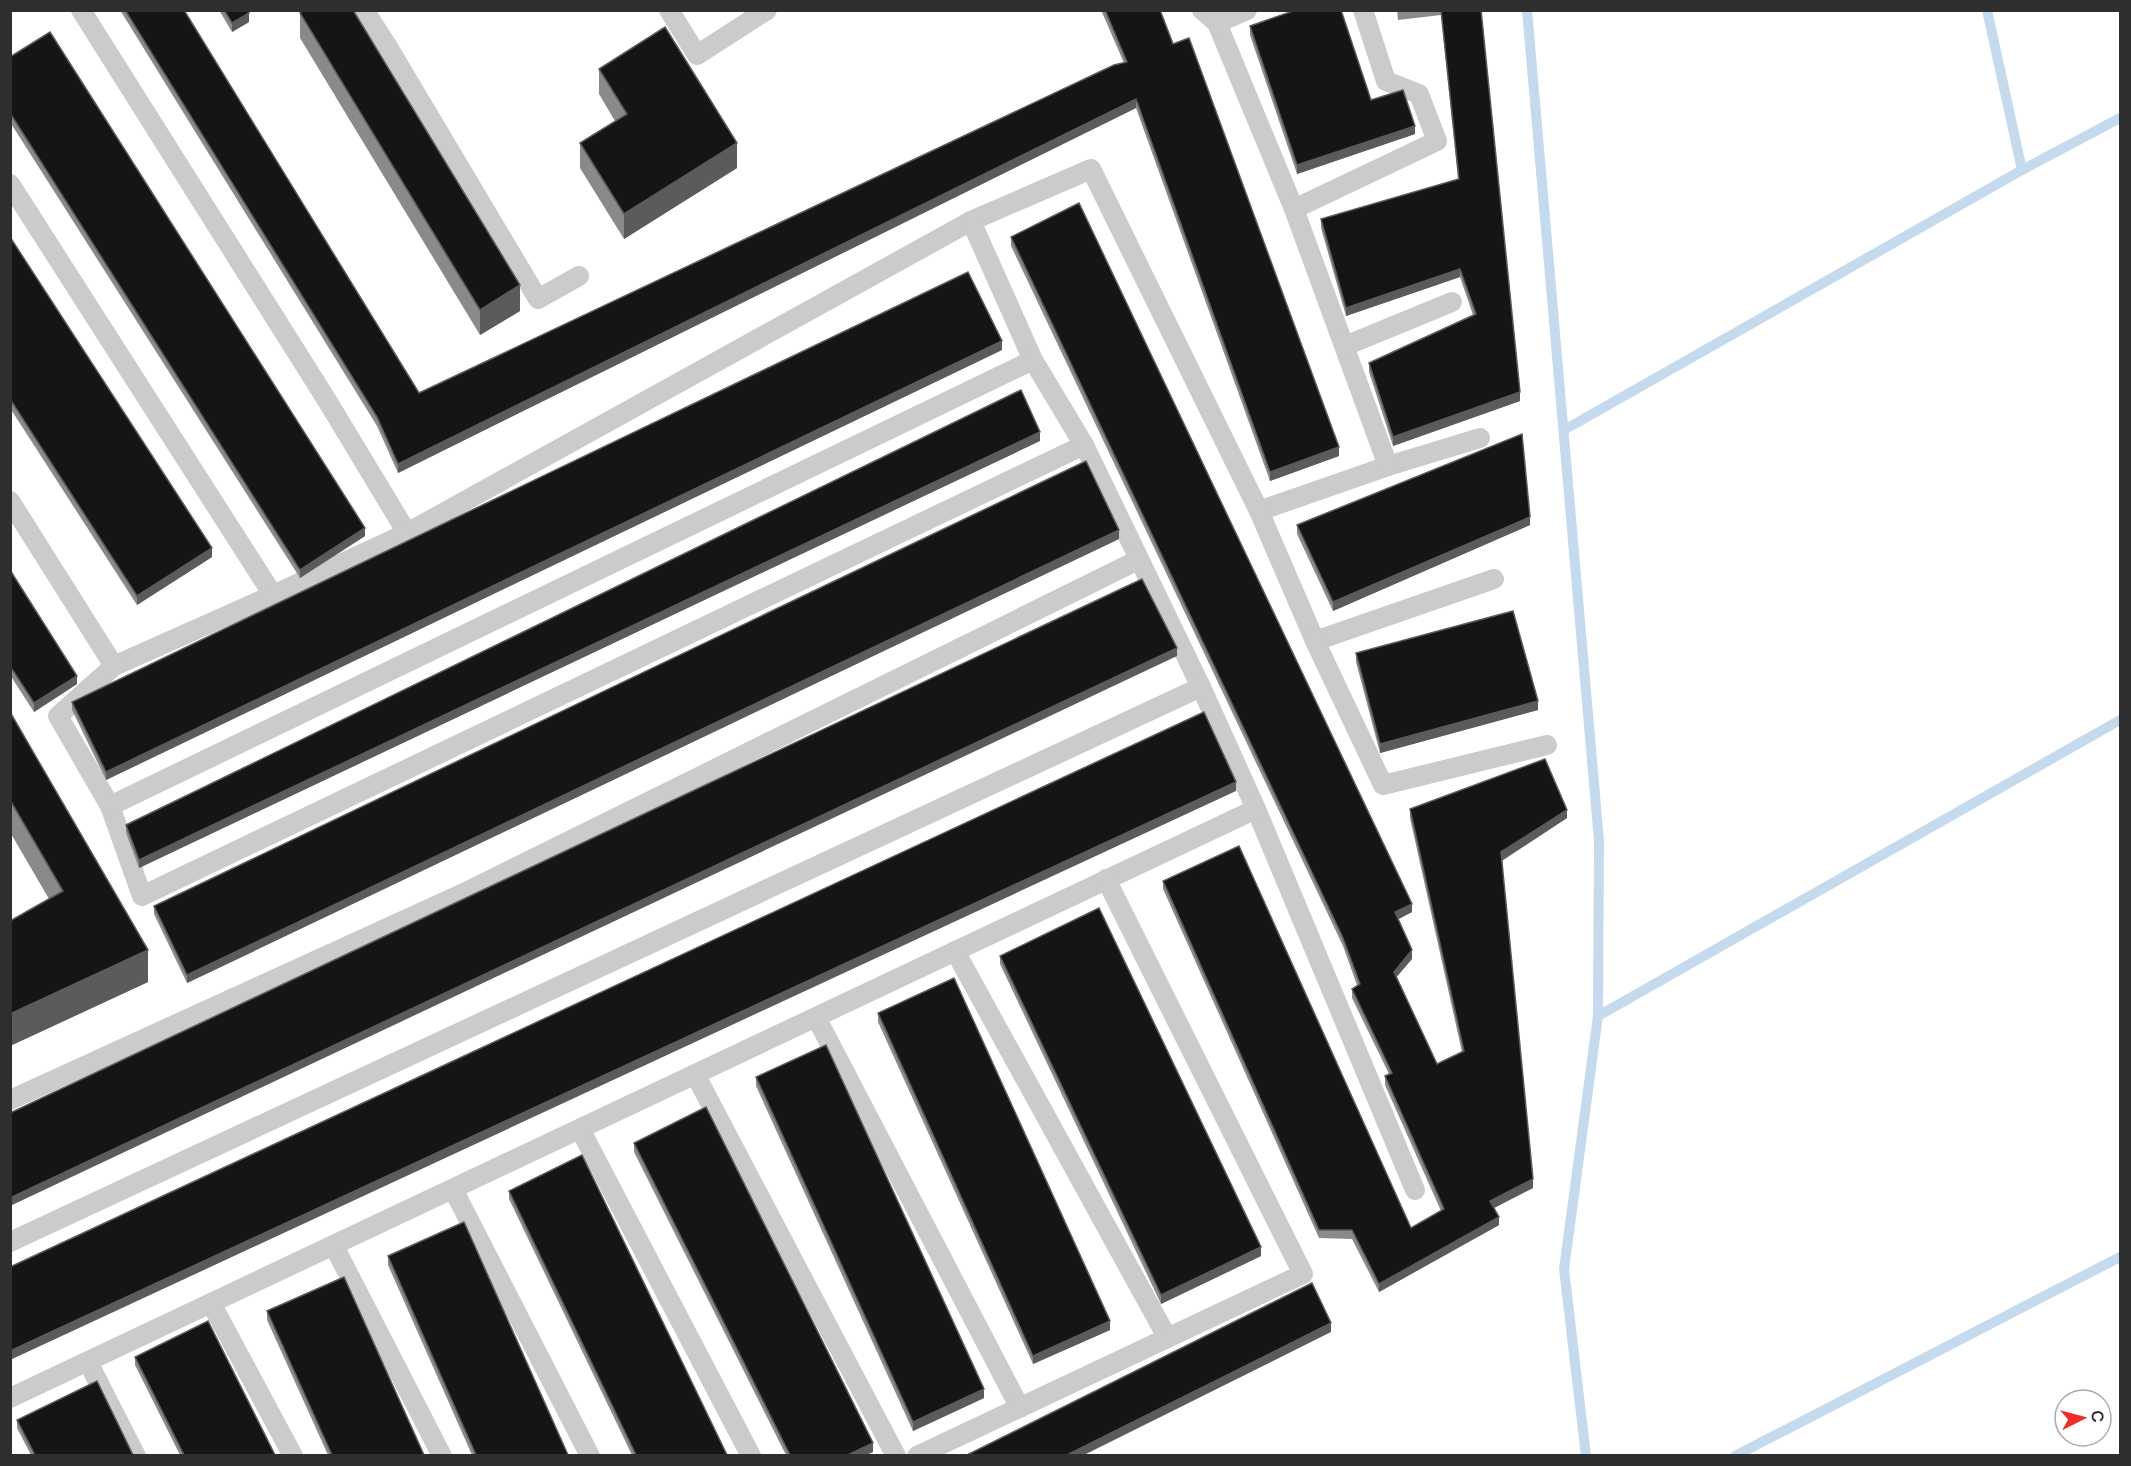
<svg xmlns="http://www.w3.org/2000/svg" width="2131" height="1466" viewBox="0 0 2131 1466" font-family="Manrope,sans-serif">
<rect width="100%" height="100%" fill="#fff"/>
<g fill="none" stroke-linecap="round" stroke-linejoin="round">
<!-- stream -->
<g stroke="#c6daee" stroke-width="10">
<path d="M1527,10L1599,841L1598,1016L1564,1269L1586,1456"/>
<path d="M1987,10L2022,170"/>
<path d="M1564,430L2022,170L2120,118"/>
<path d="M1598,1016L2120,720"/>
<path d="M1735,1456L2120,1257"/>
</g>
<!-- lane -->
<g stroke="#cbcbcb" stroke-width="20">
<path d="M81,10L328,402L407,533L971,221L1091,169L1259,511L1388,466L1480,438"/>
<path d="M364,10L388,47L538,299L579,276"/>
<path d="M669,10L697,55L767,10"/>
<path d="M1202,10L1217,23L1294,209"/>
<path d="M1363,10L1386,81L1419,94L1437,141L1294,209L1388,466"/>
<path d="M1217,23L1247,10"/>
<path d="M10,184L273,595L114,666L58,716L110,806L142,896L1084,445"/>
<path d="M971,221L1033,360L1084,445L1201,687L1256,809L1415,1190"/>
<path d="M1345,346L1452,302"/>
<path d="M10,501L114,666"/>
<path d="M1259,511L1315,641L1494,579"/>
<path d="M273,595L407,533"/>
<path d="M1315,641L1383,785L1547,745"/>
<path d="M110,806L1033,360"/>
<path d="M955,951L1167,1337"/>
<path d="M816,1017L1020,1408"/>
<path d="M695,1074L896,1456"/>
<path d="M10,1100L468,891L1138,560"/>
<path d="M580,1129L751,1456"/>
<path d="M453,1189L590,1456"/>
<path d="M10,1242L1201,687"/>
<path d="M334,1246L442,1456"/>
<path d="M211,1303L293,1456"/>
<path d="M88,1362L136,1456"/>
<path d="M10,1398L1256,809"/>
<path d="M917,1456L1303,1274L1106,879"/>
</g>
</g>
<!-- wall -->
<g fill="#8a8a8a">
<path d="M120,10H184L419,393L1124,63L1101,10H1160L1339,456L1270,481L1136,108L398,473L377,426Z"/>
<path d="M219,10H247L249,22L232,32Z"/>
<path d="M1397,10H1481L1520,401L1393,446L1369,372V363L1473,315L1460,277L1346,316L1321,228V219L1458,179L1441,15L1398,20Z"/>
<path d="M300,13L520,311L480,335L300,38Z"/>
<path d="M1250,26L1371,100L1415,134L1297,174L1250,35Z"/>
<path d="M10,57L365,536L300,578L10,122Z"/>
<path d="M599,69L737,168L624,239L580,168V143L615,121L599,94Z"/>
<path d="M10,237L212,557L137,605L10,408Z"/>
<path d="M1011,237L1412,912L1398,919L1412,959L1396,977L1437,1064L1462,1052L1410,818V809L1567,818L1502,861L1533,1188L1494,1208L1499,1225L1379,1292L1352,1239L1319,1238L1163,889V881L1411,1228L1441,1211L1385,1085V1076L1389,1074L1352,998V989L1357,985L1343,946L1011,246Z"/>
<path d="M1002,350L106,780L72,710V702Z"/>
<path d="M1040,441L139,868L126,833V825Z"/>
<path d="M1297,525H1530L1333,611L1297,534Z"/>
<path d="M1119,539L187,983L154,914V906Z"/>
<path d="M10,570L77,684L34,712L10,675Z"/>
<path d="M1356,653L1538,710L1380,753L1356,662Z"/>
<path d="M10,712L148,982L10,1046V921L49,899L10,832Z"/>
<path d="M1000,956L1261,1256L1161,1304L1000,964Z"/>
<path d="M878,1013L1110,1330L1033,1364L878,1022Z"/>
<path d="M756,1077L984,1398L913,1431L756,1086Z"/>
<path d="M634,1143L873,1452L866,1455H786L634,1152Z"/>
<path d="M509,1191L727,1455H632L509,1199Z"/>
<path d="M388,1256L568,1455H472L388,1265Z"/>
<path d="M267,1311L424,1455H328L267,1320Z"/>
<path d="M135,1357L275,1455H180L135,1365Z"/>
<path d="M17,1420L133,1455H31L17,1428Z"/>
</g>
<!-- shaded-wall -->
<g fill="#5b5b5b">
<path d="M249,13V22L232,32V23Z"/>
<path d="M1136,99V108L398,473V464Z"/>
<path d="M1415,126V134L1297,174V165Z"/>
<path d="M737,143V168L624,239V214Z"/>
<path d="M1460,269V277L1346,316V308Z"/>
<path d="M520,285V311L480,335V310Z"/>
<path d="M1002,341V350L106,780V772Z"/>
<path d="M1520,392V401L1393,446V437Z"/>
<path d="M1040,432V441L139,868V860Z"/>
<path d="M1339,447V456L1270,481V472Z"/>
<path d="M1530,517V525L1333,611V602Z"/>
<path d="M365,528V536L300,578V570Z"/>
<path d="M1119,530V539L187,983V975Z"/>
<path d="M212,548V557L137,605V596Z"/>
<path d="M1177,648V656L10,1206V1198Z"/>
<path d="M77,676V684L34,712V703Z"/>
<path d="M1538,701V710L1380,753V744Z"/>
<path d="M1236,782V791L10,1360V1351Z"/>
<path d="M1567,810V818L1501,861V852Z"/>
<path d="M1412,904V912L1395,921V912Z"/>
<path d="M148,950V982L10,1046V1014Z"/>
<path d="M1412,950V959L1394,980V972Z"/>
<path d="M1533,1179V1188L1490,1210V1201Z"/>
<path d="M1499,1217V1225L1379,1292V1284Z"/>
<path d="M1261,1247V1256L1161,1304V1295Z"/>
<path d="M1110,1321V1330L1033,1364V1356Z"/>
<path d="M1331,1323V1332L1084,1455H1067Z"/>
<path d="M984,1389V1398L913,1431V1422Z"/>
<path d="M873,1443V1452L866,1455H848Z"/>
</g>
<!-- building -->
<g fill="#151515" stroke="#5b5b5b" stroke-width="1.5">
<path d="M125,10H184L419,393L1114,65L1127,62L1105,10H1160L1173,44L1189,38L1339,447L1270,472L1136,99L398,464L377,417Z"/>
<path d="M224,10H247L249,13L232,23Z"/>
<path d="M304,10H353L520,285L480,310L300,13Z"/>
<path d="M1296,10H1341L1371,100L1403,90L1415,126L1297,165L1250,26Z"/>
<path d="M1441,10H1481L1520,392L1393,437L1369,363L1476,314L1460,269L1346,308L1321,219L1459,179Z"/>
<path d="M665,27L737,143L624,214L580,143L627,114L599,69Z"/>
<path d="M50,32L365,528L300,570L10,113V57Z"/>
<path d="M1079,203L1412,904L1395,912L1412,950L1394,972L1437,1064L1464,1051L1410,809L1545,759L1567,810L1501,852L1533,1179L1490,1201L1499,1217L1379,1284L1352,1230H1319L1163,881L1239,846L1411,1228L1444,1209L1385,1076L1392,1073L1352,989L1360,984L1343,938L1011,237Z"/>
<path d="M10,237L212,548L137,596L10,399Z"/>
<path d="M968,272L1002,341L106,772L72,702Z"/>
<path d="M1021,390L1040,432L139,860L126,825Z"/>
<path d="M1522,434L1530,517L1333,602L1297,525Z"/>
<path d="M1086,461L1119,530L187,975L154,906Z"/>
<path d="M10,570L77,676L34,703L10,666Z"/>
<path d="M1142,579L1177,648L10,1198V1113Z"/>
<path d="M1513,611L1538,701L1380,744L1356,653Z"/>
<path d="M10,712L148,950L10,1014V921L63,891L10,800Z"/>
<path d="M1204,712L1236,782L10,1351V1267Z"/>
<path d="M1099,908L1261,1247L1161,1295L1000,956Z"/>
<path d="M954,978L1110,1321L1033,1356L878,1013Z"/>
<path d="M826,1045L984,1389L913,1422L756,1077Z"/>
<path d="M706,1107L873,1443L848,1455H790L634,1143Z"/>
<path d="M582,1155L727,1455H636L509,1191Z"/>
<path d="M464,1222L568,1455H476L388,1256Z"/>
<path d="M344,1277L424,1455H332L267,1311Z"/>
<path d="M1312,1283L1331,1323L1067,1455H967Z"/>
<path d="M208,1321L275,1455H184L135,1357Z"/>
<path d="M97,1381L133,1455H35L17,1420Z"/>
</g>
<!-- border -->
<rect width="2131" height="1466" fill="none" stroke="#2e2e2e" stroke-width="24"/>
<!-- north arrow -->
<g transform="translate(2083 1418) rotate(84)"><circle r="28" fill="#ffffff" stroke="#ababab" stroke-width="1.5"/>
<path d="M0-4.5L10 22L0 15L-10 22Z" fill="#f02c26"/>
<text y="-9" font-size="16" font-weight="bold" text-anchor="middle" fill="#2e2e2e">С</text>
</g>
</svg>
